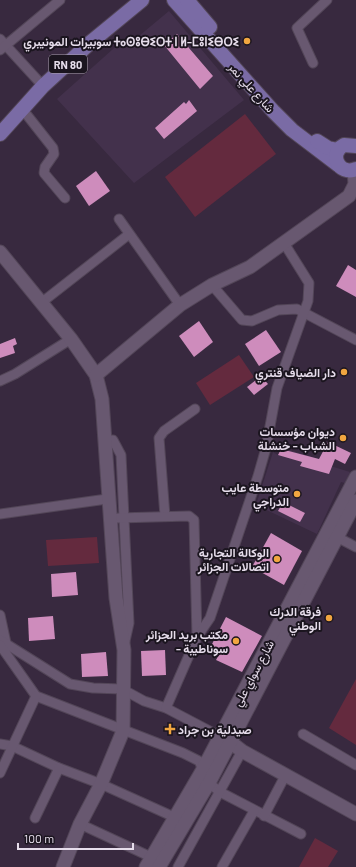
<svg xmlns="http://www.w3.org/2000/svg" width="356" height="867" viewBox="0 0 356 867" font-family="Barlow,Vazirmatn,'Noto Sans Tifinagh',sans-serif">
<rect width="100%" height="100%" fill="#38293f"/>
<!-- built -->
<g fill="#43314c">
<path d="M169,11L244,100L134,183L57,99L122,41L127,46Z"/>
<path d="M283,448L325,461L324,464L350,472L345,483L341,482L317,534L256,505L273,452L278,455Z"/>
</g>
<!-- green -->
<g fill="#642a3e">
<path d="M245,114L276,154L195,217L165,177Z"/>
<path d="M239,355L254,377L210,405L196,383Z"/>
<path d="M97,537L99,563L48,566L46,540Z"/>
<path d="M356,679V745L329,728Z"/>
<path d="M315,838L338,851L328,867H299Z"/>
</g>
<!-- building -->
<g fill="#ce8cbc">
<path d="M177,34L213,76L200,89L164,45L165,44L162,40L168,35L171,39Z"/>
<path d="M189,100L197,111L164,139L155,128L184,102L186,104Z"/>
<path d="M96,171L110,191L89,206L76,186Z"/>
<path d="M348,265L356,270V297L336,286Z"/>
<path d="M199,321L213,342L194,357L179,336Z"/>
<path d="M266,330L281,352L259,366L245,344Z"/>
<path d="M15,338L17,344L13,346L15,353L0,358V344Z"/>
<path d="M261,376L268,384L254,395L247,387Z"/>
<path d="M328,442L351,453L345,464L335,459L329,474L300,466L302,462L278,455L281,449L319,459Z"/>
<path d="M283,502L305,513L300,522L278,511Z"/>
<path d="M271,533L302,551L284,585L252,567Z"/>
<path d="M76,572L78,595L52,597L51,574Z"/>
<path d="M53,616L55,639L29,641L28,618Z"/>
<path d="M226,617L262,636L242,672L216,660L221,651L211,646Z"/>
<path d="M165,650L166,675L142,676L141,651Z"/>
<path d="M106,652L108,676L82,677L81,654Z"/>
</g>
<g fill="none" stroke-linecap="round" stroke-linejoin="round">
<defs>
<g id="street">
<path d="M0,39L43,86"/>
<path d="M0,50L60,0"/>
<path d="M313,63L297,28L327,0"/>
<path d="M23,110L53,148L54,154L45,167L44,173L65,198"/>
<path d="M119,219L180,305"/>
<path d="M212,285L242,320L252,321L278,310L297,309L356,340"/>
<path d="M41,303L128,235"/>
<path d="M0,381L15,374L71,339"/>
<path d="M105,440H113L121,455L129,623L125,641"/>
<path d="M0,514L107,499"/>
<path d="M165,516L159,438L164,431L195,409"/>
<path d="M118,518L189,516L194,520L197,637"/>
<path d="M333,535L356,547"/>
<path d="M0,615L6,643"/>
<path d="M0,640L70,684L93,688L122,689L144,701L166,708L225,739"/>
<path d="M0,645L36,696L183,753L199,761L209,783L220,792L301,834"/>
<path d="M166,708L197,637L210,618L258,476L266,448L277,388L308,301L309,283L284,243"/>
<path d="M303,734L356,765"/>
<path d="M0,744L12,746L59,768L101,784L174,817"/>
<path d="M0,773L36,696"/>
<path d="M264,816L285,776"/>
<path d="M35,818L59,768"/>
<path d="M80,824L151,857"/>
<path d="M178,867L242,751"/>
<path d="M222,867L254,811"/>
</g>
<g id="secondary">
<path d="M0,252L71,339L96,375L102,399L116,598L124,650L123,731L101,784L80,824L63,867"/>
<path d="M96,375L180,305L212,285L250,267L349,196L355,184L354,170"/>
<path d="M229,741L242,751L356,814"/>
<path d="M146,867L202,771L356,477"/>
<path d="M159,867L209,783L356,501"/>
</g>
<g id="primary">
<path d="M174,0L273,111L292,130L338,165"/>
<path d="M187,0L210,27"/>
<path d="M0,134L43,86L91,42L142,0"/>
<path d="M317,141L328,148L338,150"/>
<path d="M356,146L344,145C328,154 339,176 356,169"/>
</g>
</defs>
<!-- street casing -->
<use href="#street" stroke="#534658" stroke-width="11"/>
<!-- secondary casing -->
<use href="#secondary" stroke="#534658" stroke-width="15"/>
<!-- primary casing -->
<use href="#primary" stroke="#534658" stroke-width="16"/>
<!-- street -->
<use href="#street" stroke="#685870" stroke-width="9"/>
<!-- secondary -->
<use href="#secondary" stroke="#685870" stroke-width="13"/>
<!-- primary -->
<use href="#primary" stroke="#7a6ba5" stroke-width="14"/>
</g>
<!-- markers -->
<g fill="#f1a640" stroke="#1b151f" stroke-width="1.5">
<circle cx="247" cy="41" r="4"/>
<circle cx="344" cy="372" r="4"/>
<circle cx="343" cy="438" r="4"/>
<circle cx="297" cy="494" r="4"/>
<circle cx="277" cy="559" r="4"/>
<circle cx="329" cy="618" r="4"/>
<circle cx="236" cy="641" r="4"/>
<path d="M168 723h4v4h4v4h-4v4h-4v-4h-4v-4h4z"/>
</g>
<g text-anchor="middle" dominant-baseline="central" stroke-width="4" stroke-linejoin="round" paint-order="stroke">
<!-- shield labels -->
<rect fill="#1b151f" stroke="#a9a1ae" stroke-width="1" x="49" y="55" width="38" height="18" rx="3"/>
<g font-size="11" font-weight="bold" fill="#e6ddeb">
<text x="68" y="64">RN 80</text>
</g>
<!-- poi labels -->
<g font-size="12" font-weight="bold" fill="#e6ddeb" stroke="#1b151f" text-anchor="end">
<text x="239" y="41">سوبيرات المونيبري ⵜⴰⵙⵓⴱⵉⵔⵜ ⵏ ⵍ-ⵎⵓⵏⵉⴱⵔⵉ</text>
<text x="336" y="372">دار الضياف قنتري</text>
<text x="335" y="431">ديوان مؤسسات<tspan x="335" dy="14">الشباب - خنشلة</tspan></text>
<text x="289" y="487">متوسطة عايب<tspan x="289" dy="14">الدراجي</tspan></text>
<text x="269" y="552">الوكالة التجارية<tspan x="269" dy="14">اتصالات الجزائر</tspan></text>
<text x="321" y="611">فرقة الدرك<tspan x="321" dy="14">الوطني</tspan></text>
<text x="228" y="634">مكتب بريد الجزائر<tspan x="228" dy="14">- سوناطيبة</tspan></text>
<text x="178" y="729" text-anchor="start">صيدلية بن جراد</text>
</g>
<!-- street labels -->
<g font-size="12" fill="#e6ddeb" stroke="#1b151f">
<text transform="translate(252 87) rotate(48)">شارع علي نمر</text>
<text transform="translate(253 673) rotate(-62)">شارع سواي علي</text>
</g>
</g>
<!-- scale -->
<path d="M18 843v6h115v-6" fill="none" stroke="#e6ddeb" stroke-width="2"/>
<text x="24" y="843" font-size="12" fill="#e6ddeb" stroke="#1b151f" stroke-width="3" paint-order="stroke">100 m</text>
</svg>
